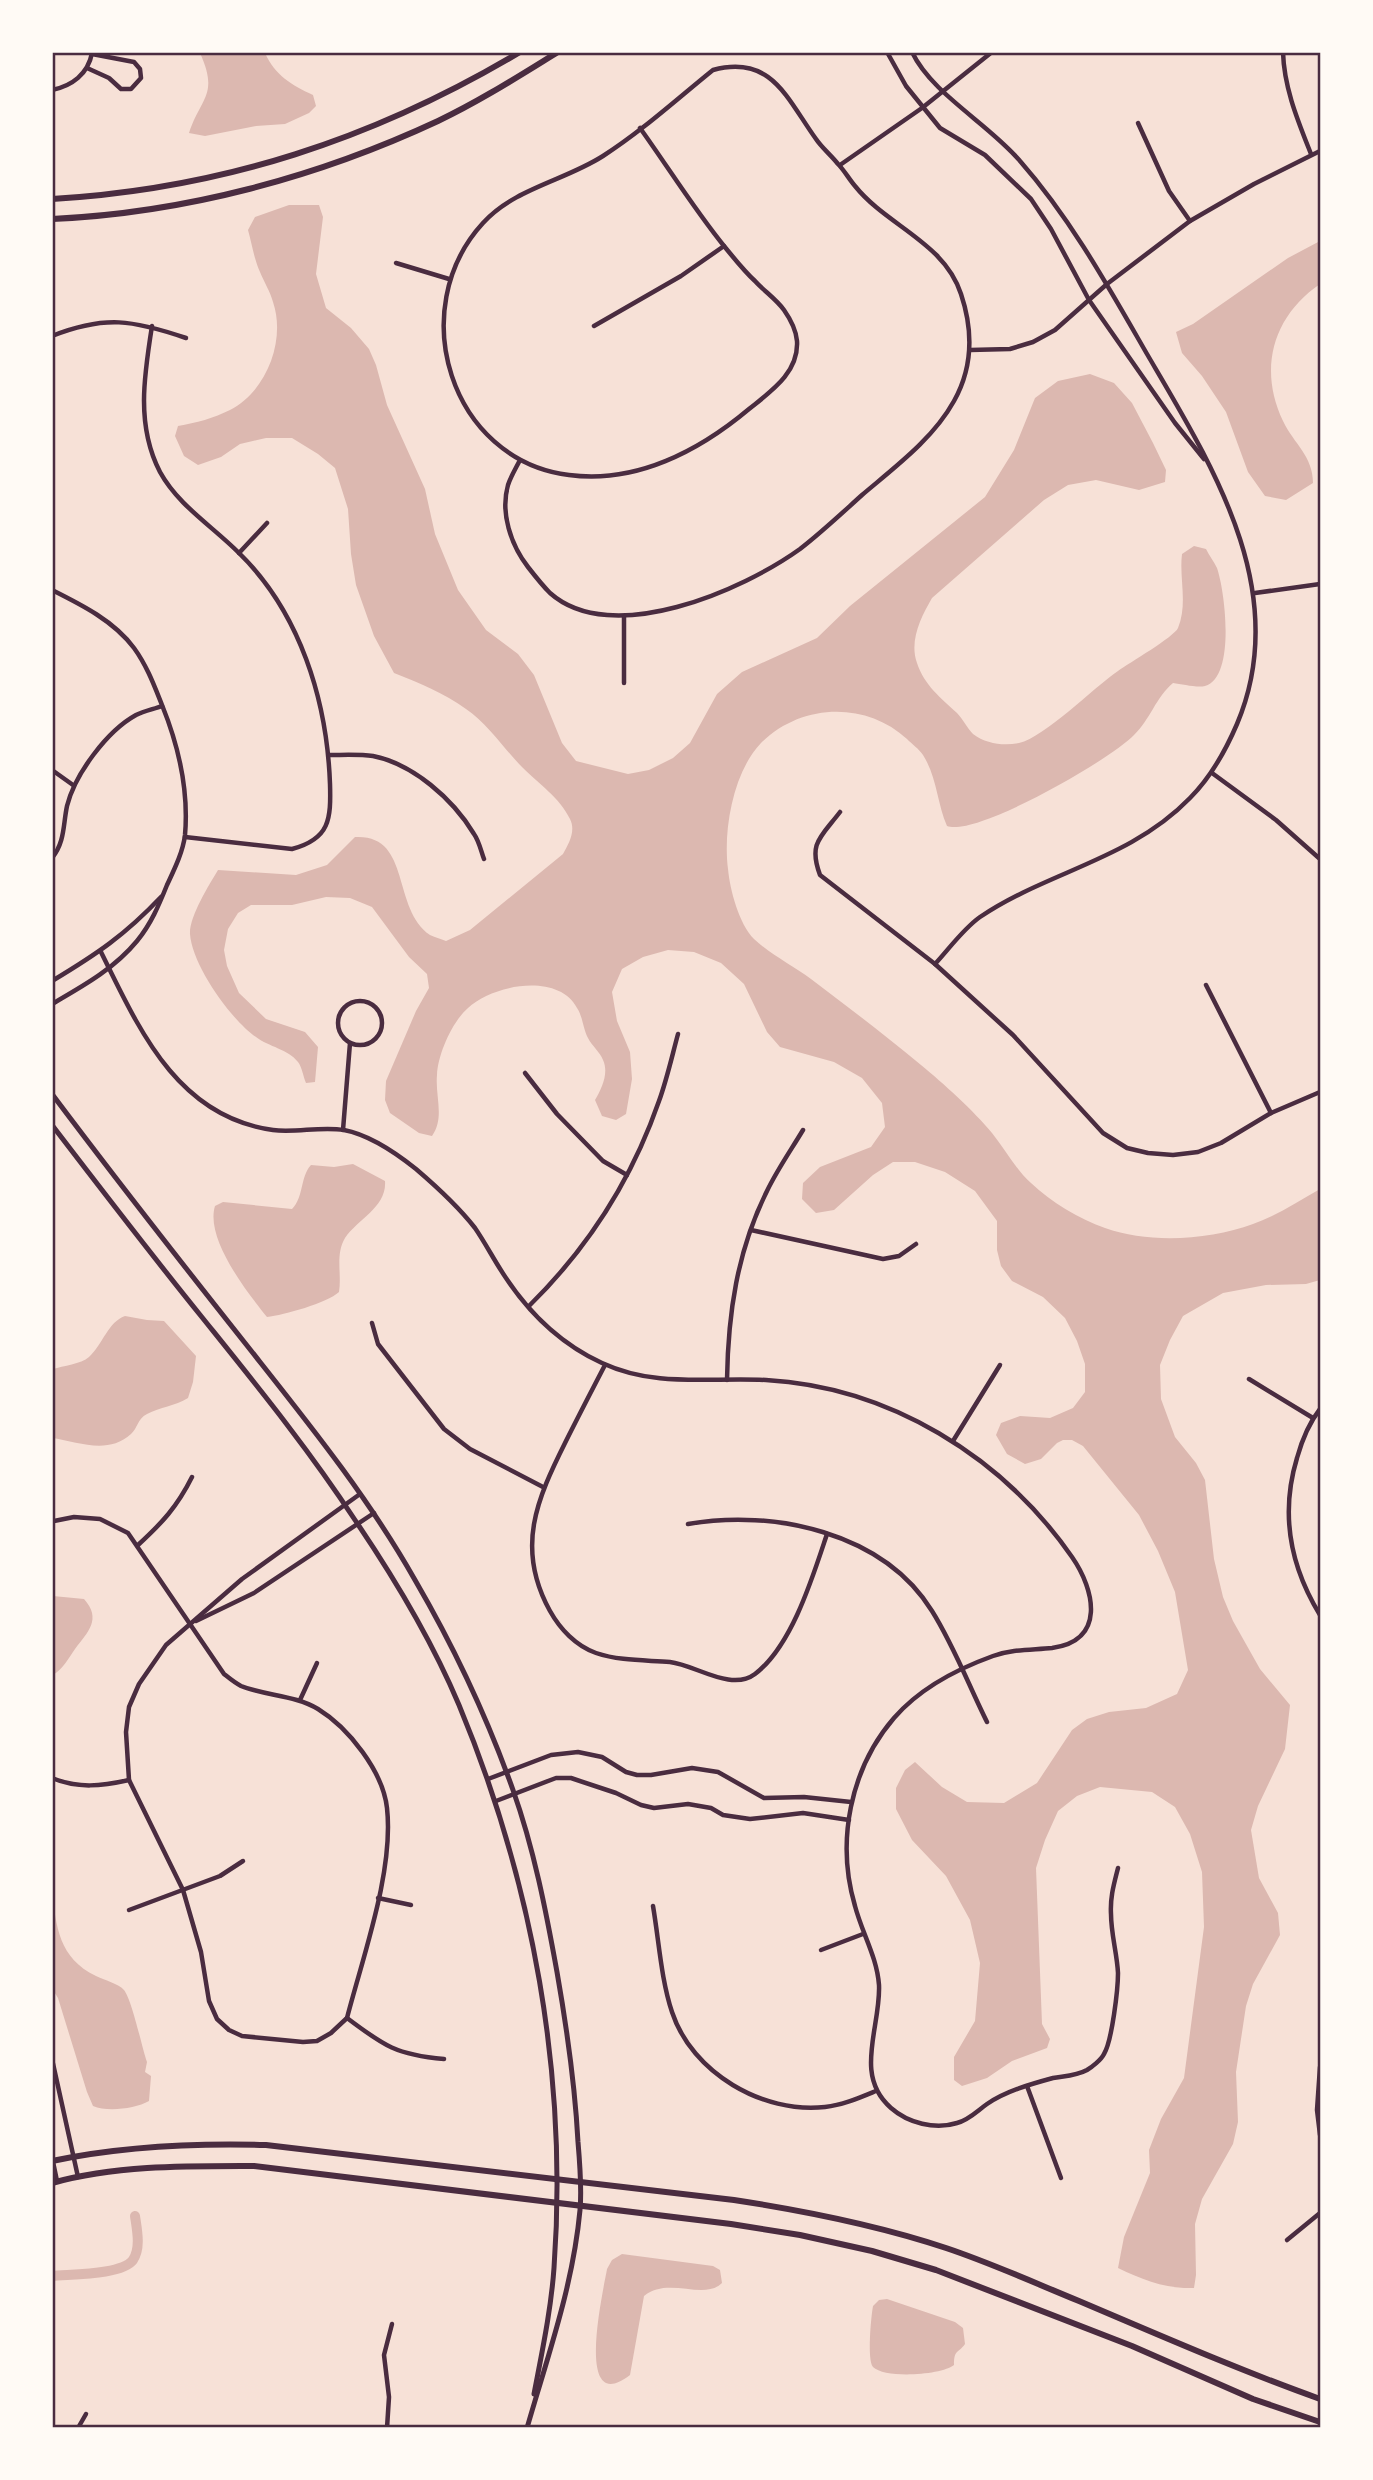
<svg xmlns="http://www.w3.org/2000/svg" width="1373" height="2480" viewBox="0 0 1373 2480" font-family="Mulish,sans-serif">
<rect width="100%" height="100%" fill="#f7e1d7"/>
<!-- water -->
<g fill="#dcb8b0">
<path d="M200,53H265C275,75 291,85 313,95L316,106L309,113L285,124L256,126L205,136L189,133C201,97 219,95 200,53Z"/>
<path d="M289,205H319L323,217L316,274L326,308L351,328L369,349L376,365L387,405L425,489L435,534L458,590L486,630L518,654L534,675L562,743L576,761L628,774L649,770L673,758L690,743L717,694L742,672L817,638L850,606L985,497L1014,450L1035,398L1058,381L1090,374L1114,383L1132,403L1153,443L1166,470L1165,482L1139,490L1096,480L1068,485L1044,500L932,598C921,617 909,641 917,663C924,685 941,698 957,713C963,719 967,728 973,734C986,744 1004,746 1019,743C1045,737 1093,688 1118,671C1129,663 1174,637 1178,628C1188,603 1179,579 1182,554L1194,546L1206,549C1209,555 1214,562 1217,568C1225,591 1236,677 1205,686C1197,688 1182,684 1173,683C1156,697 1150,720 1134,735C1110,760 976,837 947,826C937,803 937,777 923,755C919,749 912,744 907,739C866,701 801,703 761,743C733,772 723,831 728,869C730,890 739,924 754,939C770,954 793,966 811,979C848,1007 885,1035 921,1065C943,1083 974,1111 992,1133C1005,1149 1016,1170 1031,1183C1051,1202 1079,1219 1105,1228C1150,1244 1209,1240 1253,1224C1276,1216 1299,1201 1320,1189V1280L1306,1284L1266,1285L1223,1293L1183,1316L1170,1340L1160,1365L1161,1399L1175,1437L1196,1463L1205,1480L1214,1559L1223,1597L1233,1621L1260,1669L1290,1705L1285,1749L1258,1806L1251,1830L1259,1878L1278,1913L1280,1935L1253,1984L1246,2006L1236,2072L1238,2122L1233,2144L1202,2199L1195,2224L1196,2275L1194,2288C1166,2289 1143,2280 1118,2268L1124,2237L1150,2173L1149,2150L1161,2119L1184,2078L1204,1927L1202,1872L1190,1834L1175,1807L1152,1792L1100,1787L1077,1796L1058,1811L1045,1840L1036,1868L1042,2024L1050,2039L1047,2048L1012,2061L987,2078L962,2086L954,2080V2057L975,2021L980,1963L970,1920L946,1876L912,1840L896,1809V1788L905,1770L915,1762L942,1787L967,1802L1004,1803L1037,1783L1072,1730L1087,1719L1109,1712L1146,1708L1177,1694L1188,1670L1175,1592L1158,1551L1139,1515L1083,1446L1072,1440H1063L1057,1443L1041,1459L1025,1464L1007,1454L996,1435L1001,1423L1020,1416L1050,1418L1073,1408L1085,1392V1364L1077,1341L1065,1318L1043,1297L1012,1281L1001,1266L997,1250V1221L975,1191L945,1172L915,1162H893L873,1175L834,1210L816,1213L802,1199L803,1183L820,1167L871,1147L885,1127L882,1103L862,1078L834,1062L780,1047L767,1032L744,984L721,963L694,952L668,950L643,957L622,969L612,992L617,1021L630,1052L632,1079L626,1114L616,1120L602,1116L595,1100C602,1088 609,1073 603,1060C600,1052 592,1046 588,1038C583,1029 583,1017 577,1008C558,972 492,985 468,1008C452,1022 438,1054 437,1075C435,1096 445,1118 432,1136L419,1133L390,1113L385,1100L386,1081L416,1011L429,988L427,974L409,957L372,907L350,898L326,897L292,905H251L238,913L228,929L224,950L227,966L239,993L266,1019L305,1032L318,1047L315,1082L306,1083C303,1076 302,1067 298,1062C288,1049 269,1047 256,1037C231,1020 192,965 190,934C189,917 209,885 218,870L296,875L327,865L355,837C412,834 391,908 430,935C434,937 441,939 446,941L470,930L563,854C569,843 576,831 570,819C560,798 538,783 522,767C503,748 489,725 466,709C444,693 419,683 394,673L374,636L356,585L351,554L348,509L335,468L318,454L292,438H266L240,444L221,457L198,465L184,456L175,436L178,426C196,423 214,418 230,410C267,391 286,340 273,302C270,291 264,282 260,272C254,259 252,244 248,230L255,217Z"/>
<path d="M1320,241V284C1273,316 1258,369 1283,421C1294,444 1313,456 1313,483L1286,500L1265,496L1248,472L1226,412L1202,376L1182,353L1176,332L1193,324L1288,258Z"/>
<path d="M353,1164L385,1181C387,1207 358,1219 345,1238C335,1255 342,1274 339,1292C327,1303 284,1315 267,1317C247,1292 205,1239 215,1206L223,1202L292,1209C304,1197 300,1177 311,1165L334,1167Z"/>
<path d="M125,1316L147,1320L164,1321L196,1356L193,1382L188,1398C175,1406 160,1407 147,1414C137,1419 138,1428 131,1434C108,1455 78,1442 53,1438V1369C63,1366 81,1364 89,1357C103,1344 108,1322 125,1316Z"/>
<path d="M53,1596L84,1599C102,1619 88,1632 75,1649C68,1659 63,1669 53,1675Z"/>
<path d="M52,1890C56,1927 59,1958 96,1976C104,1980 119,1984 124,1990C132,2000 142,2048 147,2062L145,2072L151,2076L149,2101C135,2109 107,2112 93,2106L87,2092L58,1998L53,1990Z"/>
<path d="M622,2254L713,2266L720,2270L722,2283C704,2301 668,2276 644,2296L630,2375C573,2419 604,2288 607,2269L612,2260Z"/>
<path d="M887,2299L955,2322L963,2328L965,2344C958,2354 954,2349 954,2365C942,2375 885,2379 873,2367C867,2360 871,2317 873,2306L879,2300Z"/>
</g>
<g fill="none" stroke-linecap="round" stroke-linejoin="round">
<!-- canal -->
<path stroke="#dcb8b0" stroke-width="10" d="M52,2276C71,2274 122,2275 133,2260C141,2248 137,2230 135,2216"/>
<!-- minor -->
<g stroke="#4a2c40" stroke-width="4.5">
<path d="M887,52L906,86L940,128L985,155L1031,199L1051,229L1089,300L1175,423L1204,459"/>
<path d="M912,52C932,94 989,124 1020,161C1071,219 1109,288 1147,354C1212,465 1293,592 1237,724C1225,752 1211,777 1190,798C1130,860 1048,871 980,917C963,929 949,949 935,964"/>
<path d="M1283,52C1284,88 1298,121 1311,154"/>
<path d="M87,68L109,78L121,89H131L141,78L140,69L134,62L92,54"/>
<path d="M52,90C72,86 88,74 92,53"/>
<path d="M1138,123L1169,191L1190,221"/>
<path d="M840,165L922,108L992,52"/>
<path d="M396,263L449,279"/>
<path d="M152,326C144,376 136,426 160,472C178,505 212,526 238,552C300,612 327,700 330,784C331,819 330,839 292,849L185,837"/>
<path d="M594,326L681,276L724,246"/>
<path d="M52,336C105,315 133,320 186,338"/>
<path d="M970,350L1010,349L1033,342L1055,330L1107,284L1190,221L1254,184L1320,151"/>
<path d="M520,460C516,468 511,476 508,485C500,513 511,545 528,567C535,576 542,585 550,593C612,648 743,590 800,549C822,532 842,513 862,495C895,467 933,439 954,401C973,367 973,330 961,294C944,242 887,226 855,186C849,179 844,170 838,164C831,155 822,148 816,139C787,99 772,54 713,70C677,99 642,131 603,156C564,181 515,188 483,223C404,309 450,460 569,475C636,484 699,451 749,409C770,392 799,373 797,341C796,329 791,320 784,310C776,299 764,291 755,281C744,271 734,258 724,246C694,209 668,167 640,128"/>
<path d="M239,553L267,523"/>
<path d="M52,590C82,605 114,621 134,648C147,666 154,685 162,705C179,747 189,789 185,835C183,852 174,870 167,885C159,905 151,924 137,941C114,969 83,986 52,1004"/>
<path d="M1255,593L1320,584"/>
<path d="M624,617V683"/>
<path d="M329,755C343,755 359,754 373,756C413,764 453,799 474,834C479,841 481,851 484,859"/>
<path d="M52,770L73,785"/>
<path d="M1212,773L1276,820L1320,859"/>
<path d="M840,812C821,837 808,843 820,875L935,964L1013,1035L1103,1133L1127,1148L1148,1153L1173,1155L1198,1152L1221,1143L1271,1113L1320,1092"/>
<path d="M52,858C65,842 63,825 67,806C75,774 107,731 136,715C144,711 154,709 162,706"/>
<path d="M101,952C139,1029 177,1117 273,1130C296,1133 321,1126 344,1130C370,1135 396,1153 416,1169C437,1187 458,1206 475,1228C486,1244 495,1262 506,1278C530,1314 563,1345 602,1363C656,1388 709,1377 766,1380C889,1387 1002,1456 1072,1557C1095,1590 1106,1641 1052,1648C1032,1650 1012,1649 993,1656C957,1669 920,1688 894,1718C850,1769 836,1842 855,1906C862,1933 877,1957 879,1985C881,2027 853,2075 891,2108C908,2123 935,2130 957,2123C969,2120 977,2111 987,2104C1006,2091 1031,2084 1053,2078C1064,2076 1076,2076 1087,2070C1092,2067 1101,2060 1104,2054C1112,2041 1118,1989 1118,1973C1117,1953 1111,1934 1111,1914C1110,1897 1114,1884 1118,1868"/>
<path d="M52,981C97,954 125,935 161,897"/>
<path d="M1206,985L1271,1113"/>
<circle cx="360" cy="1023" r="22"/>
<path d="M525,1073L557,1114L603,1161L627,1175"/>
<path d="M343,1130L350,1043"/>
<path d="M751,1230L883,1259L899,1256L916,1244"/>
<path d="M529,1306C588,1248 632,1179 659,1101C667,1079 672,1056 678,1034"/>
<path d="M372,1323L378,1344L444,1429L470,1449L543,1487"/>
<path d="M605,1365C592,1390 579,1415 566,1441C537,1499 515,1548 550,1611C560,1629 576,1646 596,1653C620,1661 645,1660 670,1662C696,1665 731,1692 755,1674C792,1646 813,1576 827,1534"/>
<path d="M1249,1379L1313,1418"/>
<path d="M727,1380C728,1314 737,1251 767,1191C777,1170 791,1150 803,1130"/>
<path d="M1320,1409C1309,1423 1302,1440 1297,1458C1280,1514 1290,1566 1320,1615"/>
<path d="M953,1441L1000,1365"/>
<path d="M54,1521L74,1517L100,1519L128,1533L224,1674C229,1678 235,1683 241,1686C266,1696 295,1695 318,1709C349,1728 383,1772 387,1808C394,1871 363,1956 347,2018"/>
<path d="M688,1524C773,1509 883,1532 932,1611C954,1646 969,1686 987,1722"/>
<path d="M138,1545C162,1523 177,1507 192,1477"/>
<path d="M196,1621L254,1593L374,1513"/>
<path d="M300,1700L317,1663"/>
<path d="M52,1778C78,1789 102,1786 129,1780"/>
<path d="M488,1779L551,1755L578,1752L602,1757L626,1772L637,1775H651L692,1768L718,1772L764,1798L804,1797L851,1802"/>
<path d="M496,1801L556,1778H571L616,1793L641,1805L654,1808L688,1804L711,1808L723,1815L750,1819L803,1813L849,1820"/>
<path d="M378,1898L411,1905"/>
<path d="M653,1906C659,1941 661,1979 672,2012C692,2073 763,2114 825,2107C843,2105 859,2098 876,2091"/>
<path d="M129,1910L220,1876L243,1861"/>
<path d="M821,1950L863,1934"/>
<path d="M347,2018L331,2033L317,2041L303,2042L242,2036L229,2030L217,2019L209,2001L201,1952L183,1890L129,1780L126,1732L129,1707L139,1684L166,1645L242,1579L360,1494"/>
<path d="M347,2018C384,2046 397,2055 444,2059"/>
<path d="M52,2059L78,2177"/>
<path d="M1320,2067L1317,2110L1320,2135"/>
<path d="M1027,2086L1061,2178"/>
<path d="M52,2157L57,2181"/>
<path d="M1287,2240L1320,2213"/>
<path d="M78,2428L86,2414"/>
<path d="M387,2428L389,2397L384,2355L392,2324"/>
</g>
<!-- tertiary -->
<g stroke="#4a2c40" stroke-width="5">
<path d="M52,1094C115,1178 180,1261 245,1343C305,1419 367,1495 415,1580C454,1647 487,1717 513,1790C534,1849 546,1911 557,1972C567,2029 575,2085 578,2142C580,2165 582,2188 580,2210C573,2286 548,2355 527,2428"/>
<path d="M52,1125C101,1189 150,1253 201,1316C254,1382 308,1448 355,1520C393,1576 433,1643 459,1705C533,1883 568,2076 554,2268C551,2310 542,2352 534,2394"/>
</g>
<!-- secondary -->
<g stroke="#4a2c40" stroke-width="6">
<path d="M52,199C222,189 374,139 520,52"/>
<path d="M52,219C185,213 318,177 438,121C480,101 519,76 558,52"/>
<path d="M52,2161C123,2146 194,2143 266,2145L734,2200C806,2211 877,2225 946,2248C991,2263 1035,2283 1079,2301C1159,2335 1239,2370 1320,2399"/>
<path d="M52,2183C117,2165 187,2166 254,2166L731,2224L800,2235L872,2251L936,2270L1132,2346L1253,2399L1320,2422"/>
</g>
</g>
<!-- border -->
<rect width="1373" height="2480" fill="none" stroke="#fffaf5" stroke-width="108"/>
<rect x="54" y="54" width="1265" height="2372" fill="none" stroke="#4a2c40" stroke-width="2.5"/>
</svg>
